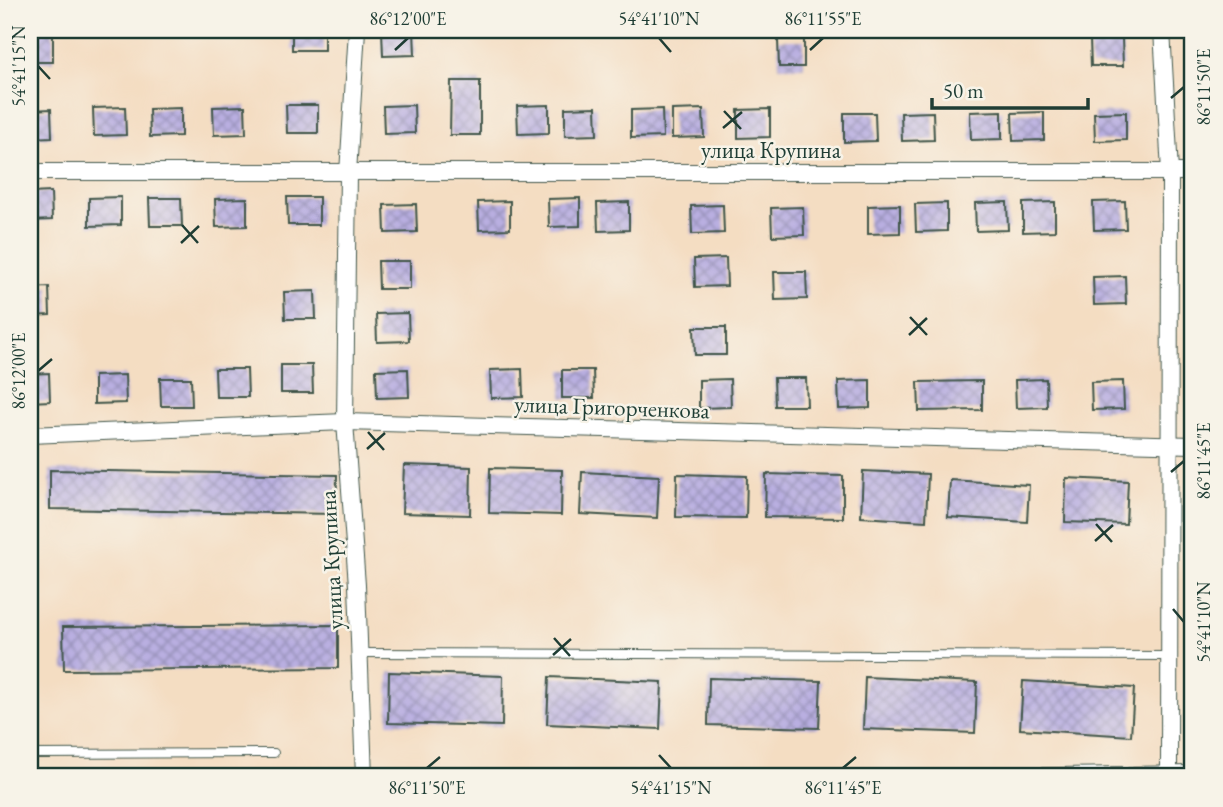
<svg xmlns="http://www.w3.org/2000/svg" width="1223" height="807" viewBox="0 0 1223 807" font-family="'EB Garamond',serif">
<defs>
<pattern id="building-cross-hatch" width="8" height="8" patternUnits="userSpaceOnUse" patternTransform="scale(1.75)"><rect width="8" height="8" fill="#b9afe1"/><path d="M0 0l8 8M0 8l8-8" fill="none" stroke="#9690b7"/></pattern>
</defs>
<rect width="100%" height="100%" fill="#f7f3e8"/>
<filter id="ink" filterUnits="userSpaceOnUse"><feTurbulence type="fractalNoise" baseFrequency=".0143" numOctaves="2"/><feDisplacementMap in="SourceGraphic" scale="14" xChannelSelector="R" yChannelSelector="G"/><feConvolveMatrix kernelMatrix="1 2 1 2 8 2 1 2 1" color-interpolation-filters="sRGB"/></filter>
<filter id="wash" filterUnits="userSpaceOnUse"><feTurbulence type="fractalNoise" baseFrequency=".00686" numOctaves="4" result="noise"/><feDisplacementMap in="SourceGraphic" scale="28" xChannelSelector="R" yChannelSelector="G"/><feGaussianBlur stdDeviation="1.57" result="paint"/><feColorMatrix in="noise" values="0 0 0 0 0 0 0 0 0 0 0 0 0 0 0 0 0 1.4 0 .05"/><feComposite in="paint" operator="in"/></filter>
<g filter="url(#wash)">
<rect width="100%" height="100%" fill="#f4ddc2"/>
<g id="blocks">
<!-- building -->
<g fill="url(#building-cross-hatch)">
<rect x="30" y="30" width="23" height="32"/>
<rect x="292" y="30" width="32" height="20"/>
<path d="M382,30H414L415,55L383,56Z"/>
<path d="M1122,38L1123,66H1091L1090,39Z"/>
<path d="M778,40H804V67H779Z"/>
<path d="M451,81H480V135H450Z"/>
<path d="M286,105H318V133H287Z"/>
<path d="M414,105L415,133L384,134L383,106Z"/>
<path d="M549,105V133L518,134L517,106Z"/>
<path d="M245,106L246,134L214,135L213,107Z"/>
<path d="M125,107L126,135L94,136L93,108Z"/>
<path d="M596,107L597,135L565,136V108Z"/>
<path d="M181,108V136L150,137L149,109Z"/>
<path d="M51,109L52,137L30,138V110Z"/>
<path d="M662,109L663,137L631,138V110Z"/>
<path d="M703,109L704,137L672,138V110Z"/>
<path d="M770,109V137L738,138V110Z"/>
<path d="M1002,111V139L971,140L970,112Z"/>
<path d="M933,112L934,140L902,141L901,113Z"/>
<path d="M1044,112V140L1013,141L1012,113Z"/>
<path d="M1126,112V140L1095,141L1094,113Z"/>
<path d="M844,113H875L876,141L844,142Z"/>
<path d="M51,192L52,220L30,221V193Z"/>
<path d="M121,197V225L89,226V198Z"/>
<path d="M287,197H319V225H288Z"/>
<path d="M149,198H181L182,226H150Z"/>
<path d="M247,198V226L216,227L215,199Z"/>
<path d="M580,198V226L549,227L548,199Z"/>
<path d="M510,201V229L479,230L478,202Z"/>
<path d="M1125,201L1126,229L1094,230L1093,202Z"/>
<path d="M629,202V230L598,231L597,203Z"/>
<path d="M1007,202L1008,230L976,231L975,203Z"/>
<path d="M1055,202V231L1023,232V203Z"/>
<path d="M947,203V231L916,232L915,204Z"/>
<path d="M416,204L417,232L385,233L384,205Z"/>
<path d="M723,205L724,233L692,234L691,206Z"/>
<path d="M900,205V233L868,234V206Z"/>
<path d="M803,207L804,235L772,236L771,208Z"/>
<path d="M726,258L727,286L695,287L694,259Z"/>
<path d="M378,261H410V289H379Z"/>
<path d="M774,272H806L807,299L775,300Z"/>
<path d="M1125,276L1126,304L1094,305L1093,277Z"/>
<path d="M49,287L50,315L30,316V288Z"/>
<path d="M315,291L316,319H285L284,292Z"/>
<path d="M408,313L409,341L377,342L376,314Z"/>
<path d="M694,327H726V355H695Z"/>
<path d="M281,365H312L313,393H281Z"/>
<path d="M215,369H247L248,397H216Z"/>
<path d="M408,369L409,397L377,398L376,370Z"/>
<path d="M522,369L523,397L491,398L490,370Z"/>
<path d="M562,370H593L594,398H562Z"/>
<path d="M49,373L50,401L30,402V374Z"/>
<path d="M125,375L126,403L94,404V376Z"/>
<path d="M160,378H191L192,406H161Z"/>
<path d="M774,378H806L807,406H775Z"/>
<path d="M730,379L731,407L699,408V380Z"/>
<path d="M1046,379L1047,407L1016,408L1015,380Z"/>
<path d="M870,380V408L839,409L838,381Z"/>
<path d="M982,381V410L919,411L918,382Z"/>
<path d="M1123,381L1124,409L1092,410L1091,382Z"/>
<path d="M404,465L471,467L470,515L402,513Z"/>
<path d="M490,468L562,470L561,515L489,513Z"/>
<path d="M50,470L337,475L336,514L50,509Z"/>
<path d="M863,471L928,474L926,521L861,517Z"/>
<path d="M582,472L659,476L657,518L580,514Z"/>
<path d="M677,474L747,476L746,518L676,517Z"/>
<path d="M766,474L843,476V518L765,517Z"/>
<path d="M1066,478L1128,481L1126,524L1065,522Z"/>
<path d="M950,480L1029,485L1027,522L948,517Z"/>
<path d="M338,625V668L64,670L63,627Z"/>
<path d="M389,672L503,676L502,726L388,723Z"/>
<path d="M549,677L662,682L660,729L547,724Z"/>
<path d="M865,677L977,682L975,733L863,729Z"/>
<path d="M709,678L821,681L819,728L708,725Z"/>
<path d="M1023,681L1134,688L1131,736L1020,729Z"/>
<path d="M48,771L155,775V777H47Z"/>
</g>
</g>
</g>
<g filter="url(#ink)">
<use href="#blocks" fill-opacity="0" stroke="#3f5549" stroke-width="2"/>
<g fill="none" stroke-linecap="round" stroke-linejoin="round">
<defs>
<g id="service">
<path d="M359,653L1169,656"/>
<path d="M30,754L274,753"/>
</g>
<g id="minor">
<path d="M357,30L348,173L345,422L357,585L364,777"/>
<path d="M1162,30L1170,172L1169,777"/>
<path d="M30,172H1193"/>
<path d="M30,435L345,422L1193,445"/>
<path d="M999,777L1193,774"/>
</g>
</defs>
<!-- service casing -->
<use href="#service" stroke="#3f5549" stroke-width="10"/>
<!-- minor casing -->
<use href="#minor" stroke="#3f5549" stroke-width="18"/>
<!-- service -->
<use href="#service" stroke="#fff" stroke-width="8"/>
<!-- minor -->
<use href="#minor" stroke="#fff" stroke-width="16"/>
</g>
</g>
<!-- ticks -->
<path fill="none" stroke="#1f3d34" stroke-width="2.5" d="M659,38L671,52M395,50L408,38M810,50L823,38M38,66L50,79M1171,98L1184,87M724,111L741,129M723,128L742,112M182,225L198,243M181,243L199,226M910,317L927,335M909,335L927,318M38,371L52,359M368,432L384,450M367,449L385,433M1171,472L1184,461M1096,524L1112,542M1095,541L1113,525M1173,609L1184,622M554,638L570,656M553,655L571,639M659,755L671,768M427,768L440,757M843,768L856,757"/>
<g text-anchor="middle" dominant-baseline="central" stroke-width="5" stroke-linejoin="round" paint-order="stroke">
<!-- street labels -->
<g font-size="23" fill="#1f3d34" stroke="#f7f3e8">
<text x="771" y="150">улица Крупина</text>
<text transform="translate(612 407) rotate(2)">улица Григорченкова</text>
<text transform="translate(331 560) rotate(-93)">улица Крупина</text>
</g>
</g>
<!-- margin -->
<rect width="1223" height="807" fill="none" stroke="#f7f3e8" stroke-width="77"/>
<!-- scale -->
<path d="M932 98v10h156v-10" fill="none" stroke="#1f3d34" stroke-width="3.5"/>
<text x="943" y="98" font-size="21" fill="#1f3d34" stroke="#f7f3e8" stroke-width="5" paint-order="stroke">50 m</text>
<rect x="38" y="38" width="1146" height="730" fill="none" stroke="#1f3d34" stroke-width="2.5"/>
<g font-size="18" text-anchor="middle" fill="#1f3d34">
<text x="408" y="25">86°12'00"E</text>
<text x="659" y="25">54°41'10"N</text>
<text x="823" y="25">86°11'55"E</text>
<text transform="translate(19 66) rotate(-90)" y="6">54°41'15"N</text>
<text transform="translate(1204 87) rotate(-90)" y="6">86°11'50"E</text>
<text transform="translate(19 371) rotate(-90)" y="6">86°12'00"E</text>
<text transform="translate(1204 461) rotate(-90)" y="6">86°11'45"E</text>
<text transform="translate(1204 622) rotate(-90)" y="6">54°41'10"N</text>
<text x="427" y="794">86°11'50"E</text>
<text x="671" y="794">54°41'15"N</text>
<text x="843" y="794">86°11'45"E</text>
</g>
</svg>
